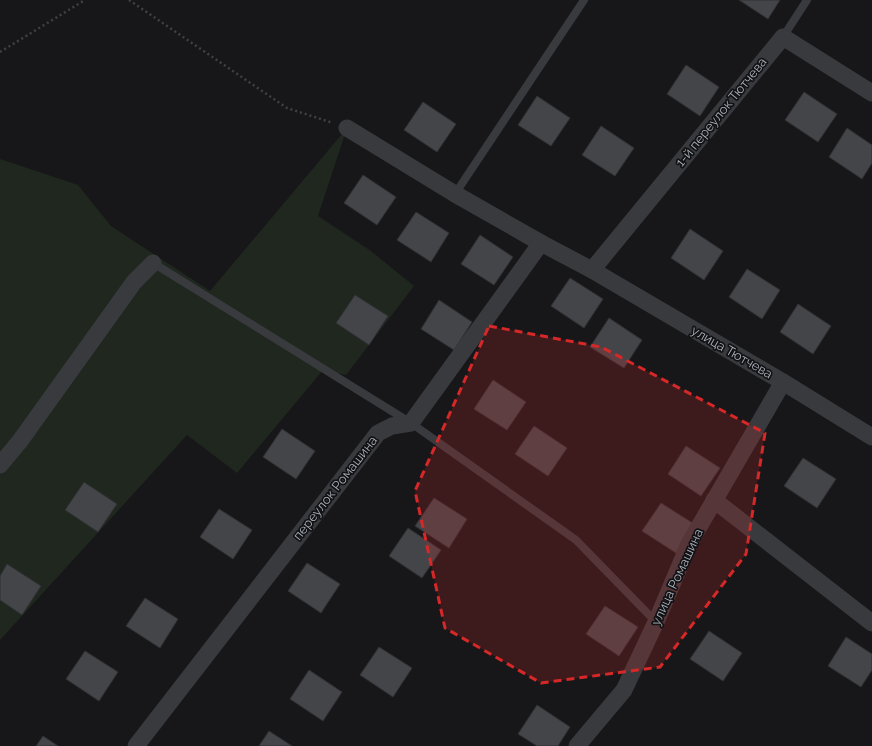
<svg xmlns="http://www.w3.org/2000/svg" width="872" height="746" viewBox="0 0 872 746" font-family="Raleway,sans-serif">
<rect width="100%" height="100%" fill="#171719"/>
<!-- green -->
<path fill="#1f271f" d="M347,128L318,216L371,251L414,286L346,375L323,370L237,473L187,435L0,640V159L78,185L111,226L210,291Z"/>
<!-- building -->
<g fill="#434549" stroke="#313135">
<path d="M739,0H780L768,19Z"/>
<path d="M686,65L719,87L700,116L667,94Z"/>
<path d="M804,92L837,114L818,142L785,120Z"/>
<path d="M537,96L570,118L551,146L518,125Z"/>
<path d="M423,102L456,124L437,152L404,130Z"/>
<path d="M601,126L634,148L615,176L582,155Z"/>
<path d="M847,128L872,145V163L862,179L829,157Z"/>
<path d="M363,175L396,197L377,225L344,203Z"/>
<path d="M416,212L449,233L431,262L397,240Z"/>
<path d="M690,229L723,251L704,280L671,258Z"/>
<path d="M480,235L513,257L494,285L461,264Z"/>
<path d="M747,269L780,290L762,319L729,297Z"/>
<path d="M570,278L603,299L584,328L551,306Z"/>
<path d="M355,295L388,316L369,345L336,323Z"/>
<path d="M439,300L472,322L454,350L421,329Z"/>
<path d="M798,304L831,326L813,354L780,332Z"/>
<path d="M609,318L642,340L624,368L590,347Z"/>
<path d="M493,380L526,402L507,430L474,409Z"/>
<path d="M534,426L567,448L548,476L515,454Z"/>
<path d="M282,429L315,451L296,479L263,457Z"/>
<path d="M686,446L720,468L701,496L668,474Z"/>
<path d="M803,458L836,479L817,508L784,486Z"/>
<path d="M84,482L117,504L98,532L65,510Z"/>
<path d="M434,498L467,519L449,548L415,526Z"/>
<path d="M661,503L694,524L676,553L642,531Z"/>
<path d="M219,509L252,530L233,559L200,537Z"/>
<path d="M408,528L441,550L422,578L389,556Z"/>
<path d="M307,563L340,584L321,613L288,591Z"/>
<path d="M7,564L41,586L22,615L0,600V576Z"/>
<path d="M145,598L178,619L160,648L126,626Z"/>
<path d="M605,606L638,627L619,656L586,634Z"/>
<path d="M709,631L742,653L723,681L690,659Z"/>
<path d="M846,637L872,654V670L861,687L828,666Z"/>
<path d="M379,647L412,668L393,697L360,675Z"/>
<path d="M85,651L118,672L99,701L66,679Z"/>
<path d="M309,670L342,692L323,721L290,699Z"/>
<path d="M537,705L570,727L558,746H537L518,734Z"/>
<path d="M269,731L292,746H259Z"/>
<path d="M43,736L58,746H36Z"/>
</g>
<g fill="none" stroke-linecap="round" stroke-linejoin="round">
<!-- path -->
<g stroke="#3e4145" stroke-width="2.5" stroke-dasharray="2 3" stroke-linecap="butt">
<path d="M129,0L287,108L333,123"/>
<path d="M0,52L85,0"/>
</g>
<!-- service -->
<g stroke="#383a3e" stroke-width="8">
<path d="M783,37L807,0"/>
<path d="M455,194L584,0"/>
<path d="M153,263L411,423L576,540L656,622"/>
</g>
<!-- minor -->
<g stroke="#383a3e" stroke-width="17">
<path d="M347,128L455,194L541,243L592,270L783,382L872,437"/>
<path d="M592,270L783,37L872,93"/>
<path d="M0,465L20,441L134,282L153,263"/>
<path d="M714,500L872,623"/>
<path d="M136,746L378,433L392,426L411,423L541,243"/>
<path d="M577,746L624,690L656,622L689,544L783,382"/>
</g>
</g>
<!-- marked area -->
<path fill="#d62828" fill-opacity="0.2" stroke="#d62828" stroke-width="3" stroke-dasharray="8 5" stroke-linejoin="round" d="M489,326L601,347L765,433L746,554L660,667L541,683L445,628L415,491Z"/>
<g text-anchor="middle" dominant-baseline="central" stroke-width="3.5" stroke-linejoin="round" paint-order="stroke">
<!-- street labels -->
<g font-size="13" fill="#a9afb9" stroke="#121214">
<text transform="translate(721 112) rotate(-51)">1-й переулок Тютчева</text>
<text transform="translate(732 352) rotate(30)">улица Тютчева</text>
<text transform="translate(335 488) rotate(-52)">переулок Ромашина</text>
<text transform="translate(677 577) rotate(-65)">улица Ромашина</text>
</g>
</g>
</svg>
